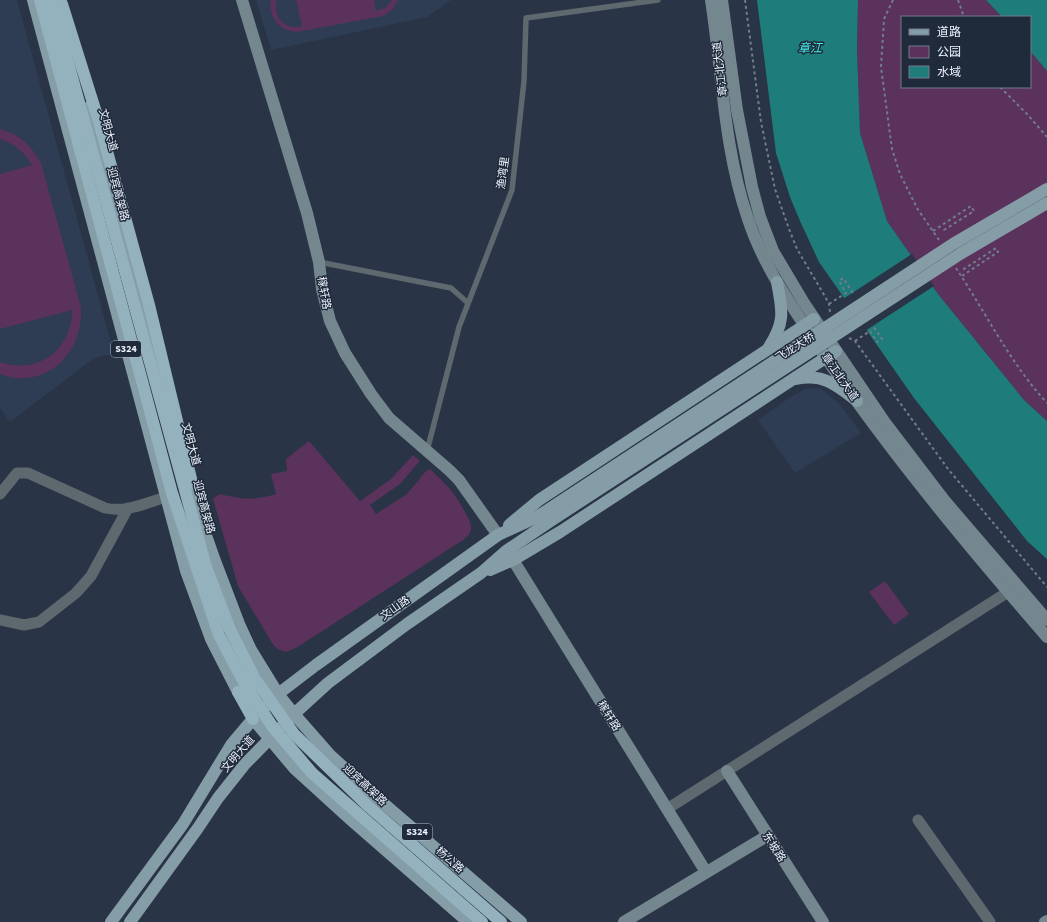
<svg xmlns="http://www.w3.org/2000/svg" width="1047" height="922" viewBox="0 0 1047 922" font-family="'Source Sans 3','Noto Sans SC',sans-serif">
<rect width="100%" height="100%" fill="#293446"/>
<!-- built -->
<g fill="#2e3c54">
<path d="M0,0H17L114,354L94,358L10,422L0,408Z"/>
<path d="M256,0H451L427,17L271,50Z"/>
<path d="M820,388L839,403L861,433L795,473L758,420L789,398L805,389Z"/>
</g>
<!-- green -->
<g fill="#5a325b">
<path d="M271,0H277C272,16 285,31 302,26L296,0H374L376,11L385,8L392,0H398L392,10L383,16L297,32C280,31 268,18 271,0Z"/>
<path d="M858,0H986L1002,17H902V87H1030V51L1047,71V421L1024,400L938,294L887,221L860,133L857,50Z"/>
<path d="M0,129C19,134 32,146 41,163L81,307C84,353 46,391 0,374V362C38,375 72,350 72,310L0,329V174L32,165C25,152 14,144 0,139Z"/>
<path d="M309,441L360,501L391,479L413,455L420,461L400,484L370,505L376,514L407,494L426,471L430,469C445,483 456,494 465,512C468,518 472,523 471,530C470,534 467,537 463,540L296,648L286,652L277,649L272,643L238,586L213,499L219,494C242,499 252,501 276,494L271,474L287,471L286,459Z"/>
<path d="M885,581L909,614L894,625L869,592Z"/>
</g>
<!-- water -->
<g fill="#1e7c7a">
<path d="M757,0H858L857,50L860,133L887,221L938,294L1024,400L1047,421V559L1027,541L914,398L819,262L800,221L790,197L776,153Z"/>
<path d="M986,0H1047V71L1030,51V17H1002Z"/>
</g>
<!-- pier -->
<path fill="#293446" d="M912,254L934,286L865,331L843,299Z"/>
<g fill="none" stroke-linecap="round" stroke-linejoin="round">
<!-- path -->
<g stroke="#727c8b" stroke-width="2" stroke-dasharray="3 3" stroke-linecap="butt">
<path d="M745,0L761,122L775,189L789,229L797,249L823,293L829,304L830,312"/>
<path d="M893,0L884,19L881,67L892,149L900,174L917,208L939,240"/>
<path d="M958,0L964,17"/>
<path d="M1000,87L1027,114L1047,137"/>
<path d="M933,231L971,206L974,211L944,230L945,232"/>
<path d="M956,268C986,313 1010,363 1047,403"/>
<path d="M962,276L998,252L996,248L964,269L962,267"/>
<path d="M829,304L846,293L839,281L843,278L853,293"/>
<path d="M849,338L855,341L948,469L1047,587"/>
<path d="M855,341L870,331L877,342L882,339L873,326"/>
</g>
<!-- lane -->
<g stroke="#5d696e" stroke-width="5.5">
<path d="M319,262L451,288L468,303"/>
<path d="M427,451L459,327L512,190L524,81L526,18L658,0"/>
</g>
<!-- street -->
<g stroke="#5d696e" stroke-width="11">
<path d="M0,494L17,473H28L105,508C126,513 146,503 166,497"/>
<path d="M0,620L24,625L39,622L76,593L91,576L128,508"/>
<path d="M667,809L1008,592"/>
<path d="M918,820L990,922"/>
</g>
<!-- secondary -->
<g stroke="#74868e" stroke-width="12">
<path d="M242,0L307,213L319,262L322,289L330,321L345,353L371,394L389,418L449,470L459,480L498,535"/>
<path d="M711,0C722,72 724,150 748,219C764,268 794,309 822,352C890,452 968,546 1047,637"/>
<path d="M722,0L737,110L752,187L760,217L773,251L804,303L886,424L944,500L1047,620"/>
<path d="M513,560L706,872"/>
<path d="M727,771L823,922"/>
<path d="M624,922L767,836"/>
<path d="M1045,922L1047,921"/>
</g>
<!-- primary -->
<g stroke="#859da7" stroke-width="12">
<path d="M33,0L186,571L211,639L238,692"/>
<path d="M89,107L162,385"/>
<path d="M769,347C786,321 782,310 777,282"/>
<path d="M796,379C823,373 837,385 857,401"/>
<path d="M190,490L215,561L239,624L251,650L278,694L294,714L330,755L375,796L521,922"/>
<path d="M509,525L539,500L814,319"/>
<path d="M490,570L513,560L560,532L836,351"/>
<path d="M253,719L294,768L350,819L468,922"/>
<path d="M111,922L183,824L231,745L253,719L278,694L316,665L498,535L535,518L546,511L953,244L1047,189"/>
<path d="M130,922L198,828L218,798L245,764L294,714L328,683L407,624L481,573L506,551L552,520L960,254L1047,203"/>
</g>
<!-- highway -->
<g stroke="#94b1be" stroke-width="12">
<path d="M40,0L172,493L219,635L245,684L272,726L312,773L482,922"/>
<path d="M51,0L206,567L230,630L255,679L294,734L366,804L501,922"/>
<path d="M62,4L99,122L149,305L192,483"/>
<path d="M238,692L253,719"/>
</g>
</g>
<g text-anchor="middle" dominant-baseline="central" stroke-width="3" stroke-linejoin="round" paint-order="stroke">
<!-- shield labels -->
<g fill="#1f2a3b" stroke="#b0b7c4" stroke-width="1">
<rect x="111" y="341" width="30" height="16" rx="3"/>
<rect x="402" y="824" width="30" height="16" rx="3"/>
</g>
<g font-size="10" font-weight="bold" fill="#eef4fe">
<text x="126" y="349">S324</text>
<text x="417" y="832">S324</text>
</g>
<!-- street labels -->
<g font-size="11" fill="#eef4fe" stroke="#1f2a3b">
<text transform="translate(720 69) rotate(-97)">章江北大道</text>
<text transform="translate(108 130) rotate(75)">文明大道</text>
<text transform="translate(503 173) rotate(-82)">渔湾里</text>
<text transform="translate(118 194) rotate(75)">迎宾高架路</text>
<text transform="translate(324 293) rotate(80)">稼轩路</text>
<text transform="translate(795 347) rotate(-33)">飞龙大桥</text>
<text transform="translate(840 377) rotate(55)">章江北大道</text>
<text transform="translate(191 444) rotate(75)">文明大道</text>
<text transform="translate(204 507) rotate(75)">迎宾高架路</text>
<text transform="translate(395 608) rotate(-35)">文山路</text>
<text transform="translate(609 716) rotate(58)">稼轩路</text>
<text transform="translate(238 754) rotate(-49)">文明大道</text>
<text transform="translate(365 785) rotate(43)">迎宾高架路</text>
<text transform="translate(774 847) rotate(57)">东坡路</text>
<text transform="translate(450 860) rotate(41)">杨公路</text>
</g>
<!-- water labels -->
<g font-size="12" font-style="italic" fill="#45eeeb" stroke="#1f2a3b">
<text x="810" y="48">章江</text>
</g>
</g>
<!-- legend -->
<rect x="901" y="16" width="130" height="72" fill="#1f2a3b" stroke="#727b89"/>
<rect x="909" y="29" width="20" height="6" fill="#859da7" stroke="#727b89"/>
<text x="937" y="36" font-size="12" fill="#eef4fe">道路</text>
<rect x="909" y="46" width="20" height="12" fill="#5a325b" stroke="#727b89"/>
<text x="937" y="56" font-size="12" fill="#eef4fe">公园</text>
<rect x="909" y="66" width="20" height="12" fill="#1e7c7a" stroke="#727b89"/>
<text x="937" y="76" font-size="12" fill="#eef4fe">水域</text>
</svg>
